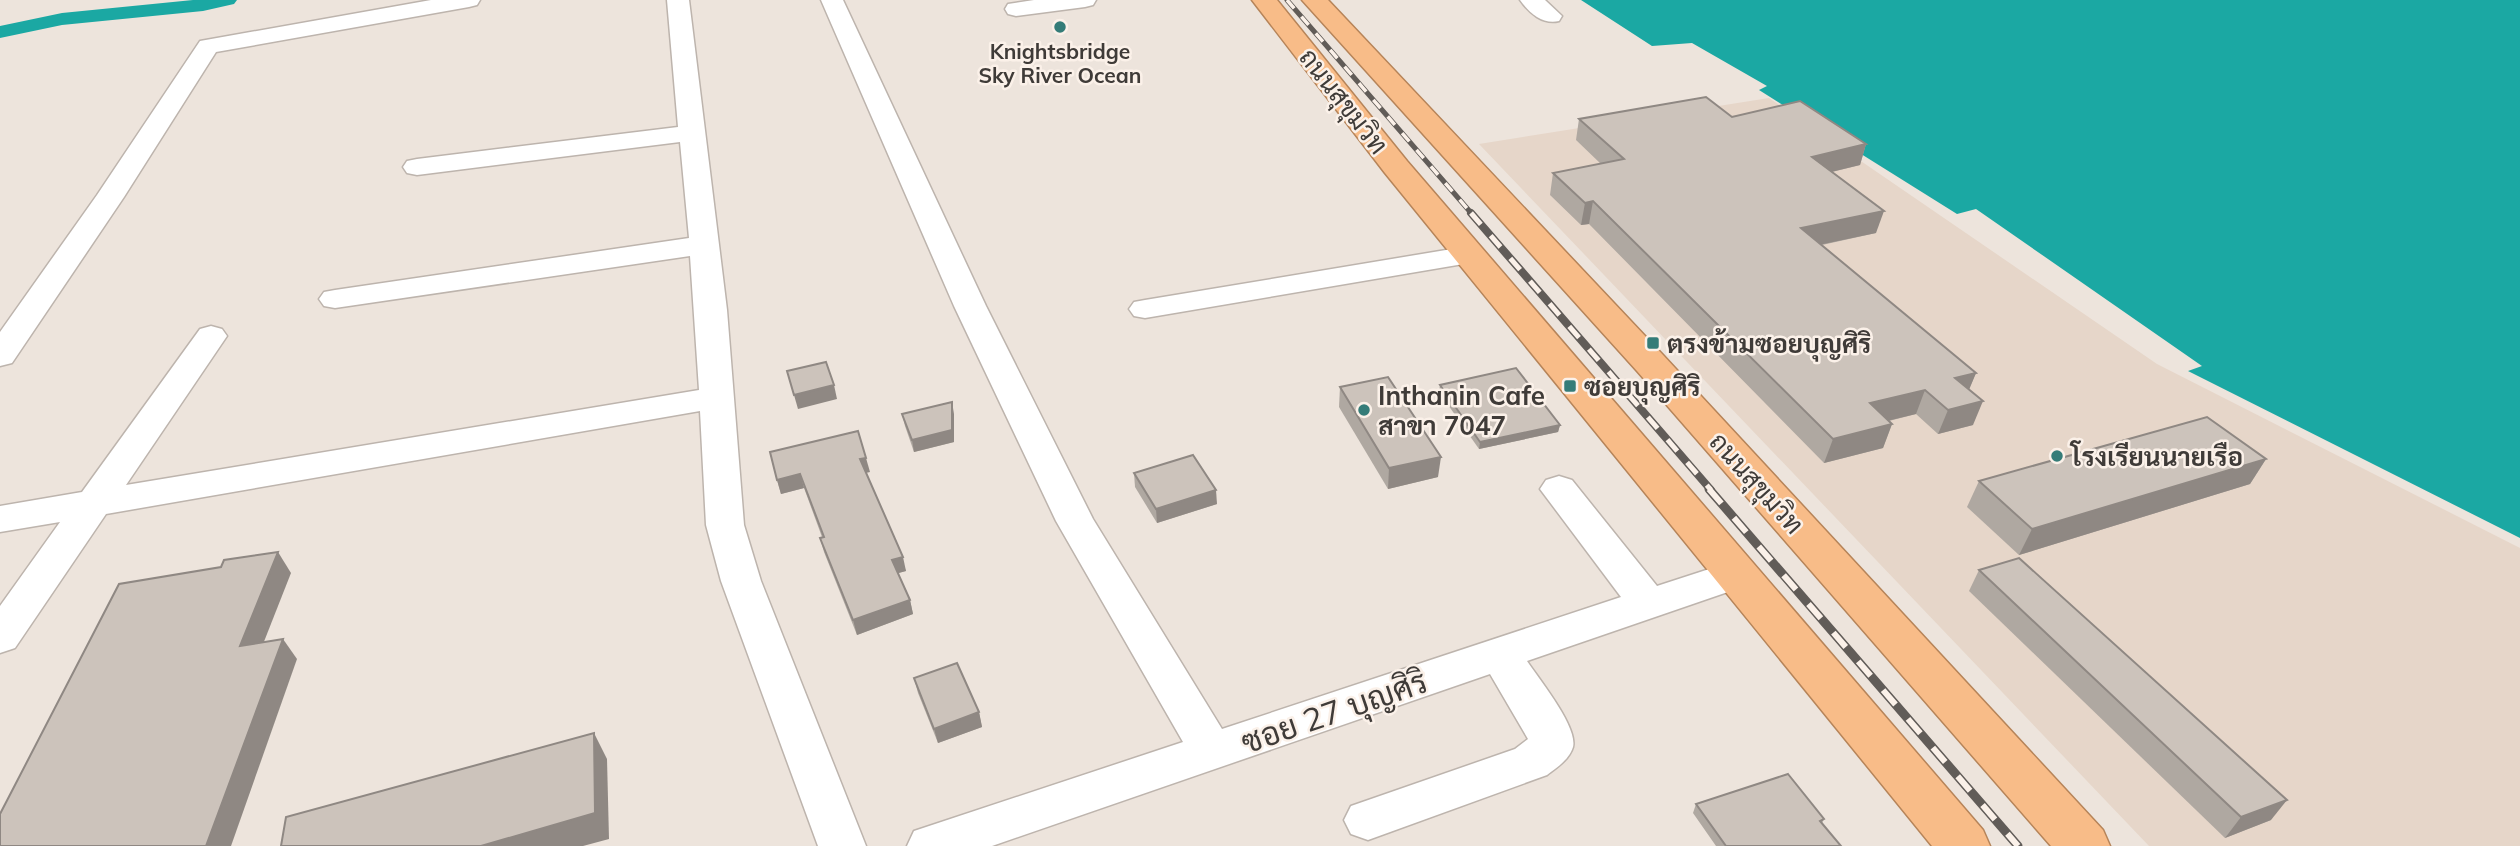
<svg xmlns="http://www.w3.org/2000/svg" width="2520" height="846" viewBox="0 0 2520 846" font-family="Mulish,Sarabun,sans-serif">
<rect width="100%" height="100%" fill="#ede4dc"/>
<!-- built -->
<path fill="#e6d6c9" d="M1769,98L2157,364L2520,548V846H2149L1479,144Z"/>
<!-- water -->
<path fill="#1ba8a3" d="M1581,0H2520V538L2188,371L2202,366L1976,209L1957,214L1759,90L1767,86L1692,43L1652,46Z"/>
<g fill="none" stroke-linecap="round" stroke-linejoin="round">
<!-- canal -->
<path fill="#1ba8a3" fill-rule="evenodd" d="M193,0H237L234,4L203,11L62,25L0,38V26L62,13Z"/>
<defs>
<g id="minor">
<path d="M431,0H480L477,5L469,7L216,52L124,197L12,363L0,366V332L97,195L200,41Z"/>
<path d="M667,0H689L727,310L744,525L761,581L866,846H818L721,581L706,525L700,411L106,514L15,648L0,653V606L60,522L0,532V506L82,492L200,329L211,326L222,329L227,336L126,485L699,390L690,256L335,308L324,306L319,299L324,292L335,290L689,238L680,142L417,175L407,173L403,167L407,161L417,159L678,127Z"/>
<path d="M821,0H843L986,306L1093,519L1222,729L1621,597L1540,489L1546,480L1559,476L1572,480L1657,586L1737,560L1751,564L1757,574L1751,584L1527,661C1539,679 1578,727 1573,747C1569,760 1556,768 1547,775L1368,840L1351,834L1344,820L1351,806L1515,749L1528,739L1490,674L992,846H907L914,831L1183,742L1056,521L954,306Z"/>
<path d="M1034,0H1096L1093,5L1085,7L1016,16L1008,14L1005,9L1008,4Z"/>
<path d="M1520,0H1545L1562,16L1559,21C1543,25 1529,13 1520,0Z"/>
<path d="M1470,246L1481,249L1485,255L1481,261L1145,318L1134,316L1129,309L1134,302L1145,300Z"/>
</g>
<g id="trunk">
<path d="M1252,0H1277L1407,161L1983,830L1990,846H1932L1385,173Z"/>
<path d="M1302,0H1328L1663,355L2103,830L2110,846H2051L1637,371Z"/>
</g>
</defs>
<!-- minor casing -->
<use href="#minor" stroke="#bdb4ad" stroke-width="3"/>
<!-- trunk casing -->
<use href="#trunk" stroke="#b68459" stroke-width="3"/>
<!-- minor -->
<use href="#minor" fill="#fff" fill-rule="evenodd"/>
<!-- trunk -->
<use href="#trunk" fill="#f8bc88" fill-rule="evenodd"/>
<defs>
<path id="rail-far2" d="M1287,0L1472,214"/>
<path id="rail-far1" d="M1471,213L1711,490"/>
<path id="rail" d="M1709,489L2018,846"/>
</defs>
<!-- rail-far2 casing -->
<use href="#rail-far2" stroke="#615c58" stroke-width="5"/>
<!-- rail-far1 casing -->
<use href="#rail-far1" stroke="#615c58" stroke-width="8"/>
<!-- rail casing -->
<use href="#rail" stroke="#615c58" stroke-width="9"/>
<!-- rail-far2 -->
<use href="#rail-far2" stroke="#fbf1e9" stroke-width="3.5" stroke-dasharray="11" stroke-linecap="butt"/>
<!-- rail-far1 -->
<use href="#rail-far1" stroke="#fbf1e9" stroke-width="5" stroke-dasharray="15" stroke-linecap="butt"/>
<!-- rail -->
<use href="#rail" stroke="#fbf1e9" stroke-width="6" stroke-dasharray="19" stroke-linecap="butt"/>
</g>
<!-- wall -->
<g fill="#afa8a1">
<path d="M1732,117L1866,144L1860,165L1832,172L1876,233L1822,245L1976,373L1969,389L1973,425L1938,434L1916,414L1889,421L1892,424L1883,448L1824,463L1589,224L1581,225L1550,195L1553,173L1601,164L1576,140L1579,119Z"/>
<path d="M1440,385L1560,425L1558,432L1479,449L1439,392Z"/>
<path d="M1340,387L1438,477L1388,489L1339,407Z"/>
<path d="M902,414H954V442L914,452L905,426Z"/>
<path d="M2266,459L2250,484L2019,555L1967,507L1979,481Z"/>
<path d="M870,472L866,473L906,571L898,573L910,600L913,614L857,635L824,552L820,538L822,537L804,488L781,494L777,480Z"/>
<path d="M1134,473L1217,504L1157,523L1135,487Z"/>
<path d="M1979,570L2271,820L2225,838L1969,591Z"/>
<path d="M914,678L979,712L982,727L938,743L918,693Z"/>
<path d="M1696,804L1824,819L1822,823L1841,846H1716L1693,813Z"/>
</g>
<!-- shaded-wall -->
<g fill="#8f8883">
<path d="M1866,144L1860,165L1806,178L1812,157Z"/>
<path d="M1593,201L1589,224L1581,225L1585,203Z"/>
<path d="M1884,211L1876,233L1795,250L1801,228Z"/>
<path d="M1976,373L1966,397L1955,378Z"/>
<path d="M834,385L837,399L798,409L794,395Z"/>
<path d="M1925,390L1916,414L1862,427L1870,403Z"/>
<path d="M1983,401L1973,425L1938,434L1948,410Z"/>
<path d="M952,402L954,414V442L914,452L912,440Z"/>
<path d="M1892,424L1883,448L1824,463L1833,439Z"/>
<path d="M1560,425L1558,432L1479,449L1480,442Z"/>
<path d="M1441,457L1438,477L1388,489L1389,468Z"/>
<path d="M866,458L870,472L864,473L860,459Z"/>
<path d="M2266,459L2250,484L2019,555L2032,529Z"/>
<path d="M800,474L804,488L781,494L777,480Z"/>
<path d="M1216,490L1217,504L1157,523L1156,509Z"/>
<path d="M278,552L291,573L254,667L240,646Z"/>
<path d="M903,557L906,571L895,574L892,560Z"/>
<path d="M910,600L913,614L857,635L853,620Z"/>
<path d="M283,639L297,659L231,846H206Z"/>
<path d="M979,712L982,727L938,743L934,729Z"/>
<path d="M594,733L607,759L609,839L583,846H481Z"/>
<path d="M2287,800L2271,820L2225,838L2241,817Z"/>
</g>
<!-- building -->
<g fill="#ccc3bb" stroke="#8f8883" stroke-width="2">
<path d="M1706,97L1732,117L1800,101L1866,144L1812,157L1884,211L1801,228L1976,373L1955,378L1983,401L1948,410L1925,390L1870,403L1892,424L1833,439L1593,201L1585,203L1553,173L1624,159L1579,119Z"/>
<path d="M826,362L834,385L794,395L787,371Z"/>
<path d="M1516,368L1560,425L1480,442L1440,385Z"/>
<path d="M1388,377L1441,457L1389,468L1340,387Z"/>
<path d="M952,402V430L912,440L902,414Z"/>
<path d="M2207,417L2266,459L2032,529L1979,481Z"/>
<path d="M858,431L866,458L860,459L903,557L892,560L910,600L853,620L820,538L824,537L800,474L777,480L770,452Z"/>
<path d="M1193,455L1216,490L1156,509L1134,473Z"/>
<path d="M278,552L240,646L283,639L206,846H0V814L119,584L221,567L224,560Z"/>
<path d="M2019,558L2287,800L2241,817L1979,570Z"/>
<path d="M957,663L979,712L934,729L914,678Z"/>
<path d="M594,733L595,813L481,846H281L286,817Z"/>
<path d="M1788,774L1824,819L1820,821L1841,846H1726L1696,804Z"/>
</g>
<!-- markers -->
<g fill="#347c78" stroke="#fbf1e9" stroke-width="2.5">
<circle cx="1060" cy="27" r="7"/>
<rect x="1646" y="336" width="14" height="14" rx="3.5"/>
<rect x="1563" y="379" width="14" height="14" rx="3.5"/>
<circle cx="1364" cy="410" r="7"/>
<circle cx="2057" cy="456" r="7"/>
</g>
<g text-anchor="middle" dominant-baseline="central" stroke-width="5" stroke-linejoin="round" paint-order="stroke">
<!-- far-poi labels -->
<g font-size="21" font-weight="bold" fill="#3f3b38" stroke="#fbf1e9">
<text x="1060" y="51">Knightsbridge<tspan x="1060" dy="24">Sky River Ocean</tspan></text>
</g>
<!-- street labels -->
<g font-size="26" fill="#3f3b38" stroke="#fbf1e9">
<text transform="translate(1344 101) rotate(52)">ถนนสุขุมวิท</text>
<text transform="translate(1757 483) rotate(48)">ถนนสุขุมวิท</text>
</g>
<!-- poi labels -->
<g font-size="26" font-weight="bold" fill="#3f3b38" stroke="#fbf1e9" text-anchor="start">
<text x="1667" y="343">ตรงข้ามซอยบุญศิริ</text>
<text x="1584" y="386">ซอยบุญศิริ</text>
<text x="1378" y="395">Inthanin Cafe<tspan x="1378" dy="30">สาขา 7047</tspan></text>
<text x="2071" y="456">โรงเรียนนายเรือ</text>
</g>
<!-- near-street labels -->
<g font-size="32" fill="#3f3b38" stroke="#fbf1e9">
<text transform="translate(1334 711) rotate(-19)">ซอย 27 บุญศิริ</text>
</g>
</g>
</svg>
